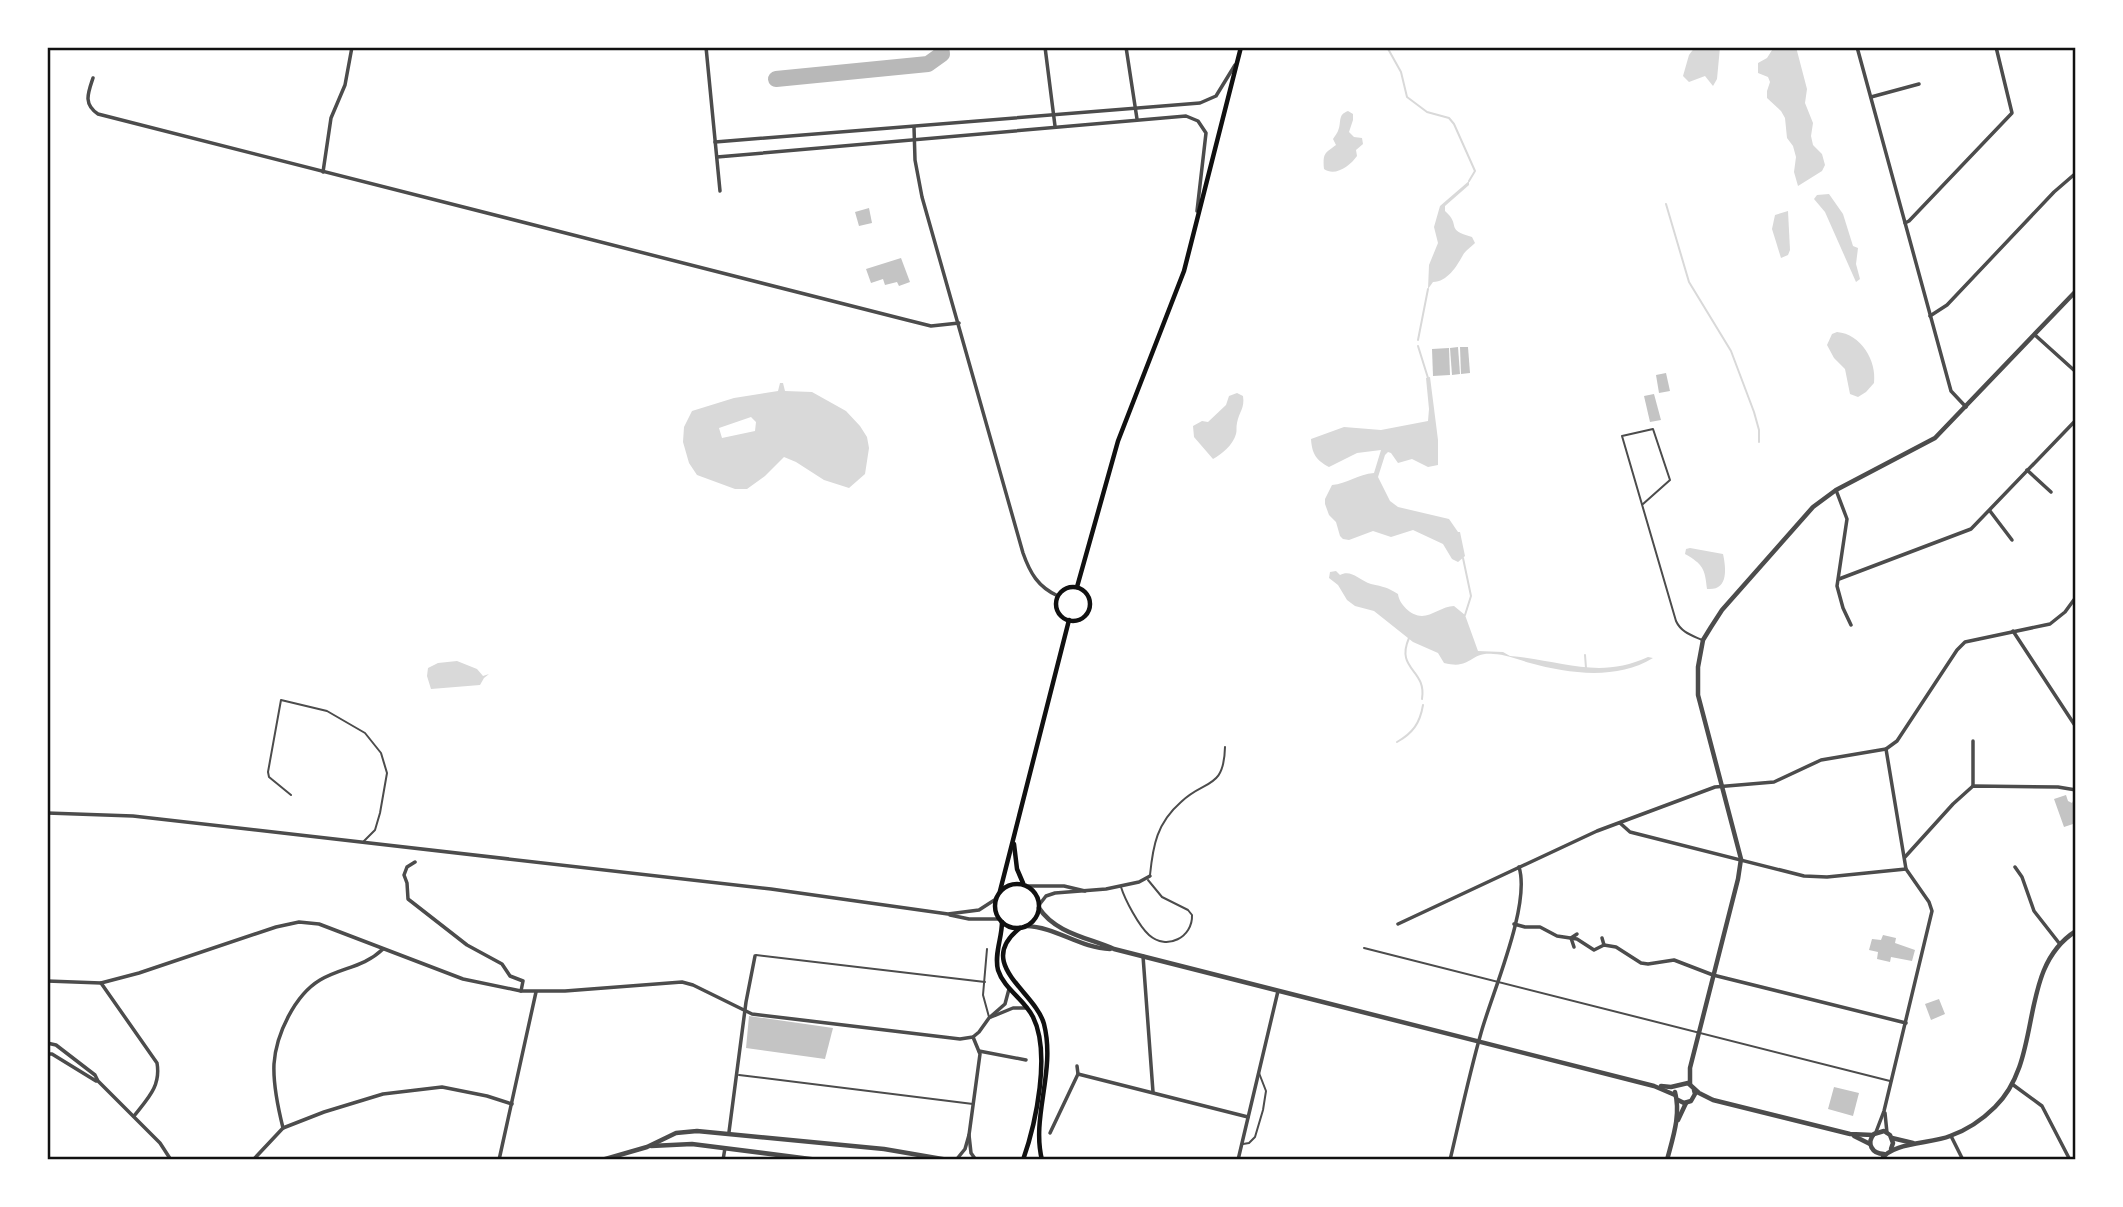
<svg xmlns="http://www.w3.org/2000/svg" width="2123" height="1207" viewBox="0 0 2123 1207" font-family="'Roboto Condensed',sans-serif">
<rect width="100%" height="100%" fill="#fff"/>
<!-- water -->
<g fill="#d9d9d9" fill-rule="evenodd">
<path d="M1695,47H1720L1717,79L1713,86L1705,76L1689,82L1683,76L1689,55Z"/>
<path d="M1774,47H1796L1807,89L1805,103L1813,123L1811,136L1813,145L1822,154L1825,165L1822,171L1798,186L1794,172L1796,157L1793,146L1787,138L1785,118L1781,111L1767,98V91L1770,82L1768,77L1758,73V63L1767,58Z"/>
<path d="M1348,111L1353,114V120L1349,132L1354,137L1362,138L1363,144L1356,150L1357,156C1350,166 1335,177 1324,169C1323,153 1324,154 1336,145L1333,139C1335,136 1337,133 1338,131C1342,122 1337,115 1348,111Z"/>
<path d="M1469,181V185L1445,206V211C1462,226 1444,229 1472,237L1475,243C1471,247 1465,251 1463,255C1457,266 1447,282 1433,282L1428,289L1429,265L1438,243L1434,227L1440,206Z"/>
<path d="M1829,194L1843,214L1853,246L1858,248L1856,264L1860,279L1856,282L1825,212L1814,199L1817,195Z"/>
<path d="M1788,211L1790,250L1788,255L1781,258L1772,229L1775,215Z"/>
<path d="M1837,332C1861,334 1877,361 1874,383L1866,392L1858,397L1850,394L1845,369L1834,358L1827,345L1832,334Z"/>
<path d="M1430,377L1438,440V465L1428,467L1412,459L1398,463L1391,453L1388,452L1385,455L1378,477L1390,501L1398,507L1449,519L1458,532H1460L1465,556L1458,562L1452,559L1443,544L1413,530L1391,537L1373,531L1349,540L1343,539L1340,536L1336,522L1329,515L1325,504V499L1332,485C1347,484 1358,474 1374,473L1381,450L1357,453L1329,467C1316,460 1312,454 1311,439L1344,427L1381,430L1428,421L1429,409L1426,378Z"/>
<path d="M780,383H783L785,391L812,392L846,411L860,426L867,437L869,448L865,474L849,488L824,480L796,462L784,457L765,476L747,489H735L697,475L689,463L683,442L684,427L692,411L734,398L778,391ZM751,417L756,422L755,431L722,438L719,428Z"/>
<path d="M1237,393L1243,396C1245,408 1239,412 1237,423C1236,427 1237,431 1236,434C1233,445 1222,454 1213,459L1194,437L1193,426L1202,421L1208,422L1226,405L1229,396Z"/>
<path d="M1690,548L1723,554C1726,568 1729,591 1707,589C1705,569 1703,564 1685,554L1686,549Z"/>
<path d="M1336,571L1340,575C1351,569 1359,580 1371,584C1384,587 1387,587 1398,594C1399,604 1411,616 1422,616C1432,616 1443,606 1454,606L1465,615L1478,651L1503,652L1510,656C1560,660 1599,680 1648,657L1653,658C1617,680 1570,674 1530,663C1519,660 1505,654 1493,654C1468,652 1473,670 1444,663L1438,653L1413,642L1374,611L1355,606L1347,600L1338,585L1329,578L1330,572Z"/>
<path d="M457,661L477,669L483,676L489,674L484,678L480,685L431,689L427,676L428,668L438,663Z"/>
</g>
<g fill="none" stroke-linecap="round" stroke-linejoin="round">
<!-- stream -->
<g stroke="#d9d9d9" stroke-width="2">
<path d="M1387,47L1401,72L1407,97L1427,112L1449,118L1454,124L1475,171L1469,181"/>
<path d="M1666,204L1689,282L1731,351L1754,412L1759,430V442"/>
<path d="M1418,340L1428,289"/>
<path d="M1418,346L1428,378"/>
<path d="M1463,558L1471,596L1465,615"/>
<path d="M1409,638C1395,670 1427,669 1422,699"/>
<path d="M1585,655L1586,668"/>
<path d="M1397,742C1413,733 1420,723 1423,705"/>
</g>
<!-- taxiway -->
<path stroke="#b8b8b8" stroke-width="16" d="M776,79L928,64L942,54L941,47"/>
</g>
<!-- building -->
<g fill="#c4c4c4">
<path d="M869,208L872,223L859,226L855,212Z"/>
<path d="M901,258L910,282L899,286L897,282L885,285L883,279L871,283L866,269Z"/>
<path d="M1458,347L1460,374L1452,375L1450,348Z"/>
<path d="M1460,347H1468L1470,373L1461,374Z"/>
<path d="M1449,348L1450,375L1433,376L1432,349Z"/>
<path d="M1666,373L1670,391L1659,393L1656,375Z"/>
<path d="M1654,394L1661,420L1650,422L1644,396Z"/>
<path d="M2066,795L2068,801L2072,803L2076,795V823L2064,827L2054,799Z"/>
<path d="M1883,935L1896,938L1895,943L1915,950L1912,961L1891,957L1890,962L1877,959L1878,952L1869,950L1872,939L1881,940Z"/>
<path d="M1939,999L1945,1014L1931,1020L1925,1004Z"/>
<path d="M749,1016L833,1028L825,1059L746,1048Z"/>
<path d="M1834,1087L1859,1093L1853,1116L1828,1109Z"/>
</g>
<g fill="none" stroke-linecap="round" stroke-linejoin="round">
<!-- service -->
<g stroke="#4c4c4c" stroke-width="2">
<path d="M1643,504L1670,480L1653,429L1622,436L1676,621C1681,632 1691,635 1702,640"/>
<path d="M291,795L269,777L268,772L281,700L327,711L365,733L381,753L387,773L380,813L375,830L364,841"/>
<path d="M1150,875C1153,845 1157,823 1181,802C1205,779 1224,790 1225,747"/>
<path d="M1121,887C1125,900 1139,926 1149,935C1167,951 1193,937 1192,915L1188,910L1162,897L1148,880"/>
<path d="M1364,948L1890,1081"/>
<path d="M987,949L983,995L989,1017"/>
<path d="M756,955L985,982"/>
<path d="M739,1075L973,1104"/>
<path d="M1243,1144L1249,1143L1255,1137L1263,1110L1266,1091L1259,1073"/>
</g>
<!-- minor -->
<g stroke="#4c4c4c" stroke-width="3.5">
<path d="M706,47L720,191"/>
<path d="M1045,47L1055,126"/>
<path d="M1126,47L1137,119"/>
<path d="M1857,47L1951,391L1966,407"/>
<path d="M93,78C88,93 83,104 98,114L907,320L931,326L959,323"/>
<path d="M1871,97L1919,84"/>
<path d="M914,127L915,160L922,197L1023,553C1030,573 1038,587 1058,596"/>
<path d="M715,142L1200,103L1216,96L1235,65"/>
<path d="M717,157L1186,116L1198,121L1206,133L1197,211"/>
<path d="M323,172L331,118L345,85L352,47"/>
<path d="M1905,223L1909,221L2012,113L1996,47"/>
<path d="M1930,316L1947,305L2054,192L2076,173"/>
<path d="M2035,335L2076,372"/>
<path d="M2027,470L2051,492"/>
<path d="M1836,490L1847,519L1837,586L1843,608L1851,625"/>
<path d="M1990,511L2012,540"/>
<path d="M1839,579L1971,529L2076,420"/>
<path d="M2013,631L2076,727"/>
<path d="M1973,786V741"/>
<path d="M47,813L133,816L771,889L948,914L979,910L996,899"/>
<path d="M1620,823L1630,832L1804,876L1827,877L1906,869"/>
<path d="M1905,857L1953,804L1973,786L2058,787L2076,790"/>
<path d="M415,862L407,867L404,875L407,883L408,899L467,945L502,964L510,976L523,981L521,991"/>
<path d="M2015,867L2022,877L2034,911L2059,943"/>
<path d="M1028,886H1064L1085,891"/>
<path d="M1039,905L1046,896L1055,893L1106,889L1139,882L1150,876"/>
<path d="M950,915L969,919H999"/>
<path d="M1398,924L1597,831L1715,787L1774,782L1821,760L1886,749L1897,741L1957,650L1965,642L2050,624L2065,612L2076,597"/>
<path d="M1514,924L1525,927H1540L1557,936L1577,939L1594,950L1604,945L1616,947L1641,963L1648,964L1674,960L1713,975L1906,1023"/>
<path d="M1602,938L1604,945"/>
<path d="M1574,947L1571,938L1577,934"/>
<path d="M1143,956L1153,1092"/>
<path d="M47,981L101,983L139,973L276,927L299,922L319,924L463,979L521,991H565L682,982L693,985L752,1014L960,1039L973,1037L979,1032L989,1018L1005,1004L1009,989"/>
<path d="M101,983L157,1063C161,1086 148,1098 134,1116"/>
<path d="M991,1017L1013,1008H1027"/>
<path d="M47,1043L56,1045L95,1075L98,1081L160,1143L171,1160"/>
<path d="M979,1051L1026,1060"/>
<path d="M47,1054H52L96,1081"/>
<path d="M1078,1074L1248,1117"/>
<path d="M2012,1084L2042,1106L2070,1160"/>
<path d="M1885,1113L1887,1133"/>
<path d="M283,1128C278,1108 273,1085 274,1064C276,1034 295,995 320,980C342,967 363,968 383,949"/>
<path d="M729,1132L746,1002L755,956"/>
<path d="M1876,1132L1884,1111L1932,911L1929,902L1906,869L1886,749"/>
<path d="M1050,1133L1078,1074L1077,1066"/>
<path d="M969,1135L971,1153L976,1160"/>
<path d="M1951,1136L1963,1160"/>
<path d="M253,1160L283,1128L324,1112L383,1094L442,1087L487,1096L512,1104"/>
<path d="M499,1160L536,992"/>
<path d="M723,1160L725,1148"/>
<path d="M956,1160L965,1149L969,1135L980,1054L973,1037"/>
<path d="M1238,1160L1278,991"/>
<path d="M1450,1160C1460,1118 1469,1075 1481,1033C1492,993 1531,905 1519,867"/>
<path d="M2074,1160L2076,1159"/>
</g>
<!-- tertiary -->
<g stroke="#4c4c4c" stroke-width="4.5">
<path d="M1039,908C1055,933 1089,938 1114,949L1654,1086L1675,1095"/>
<path d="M1026,926C1056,927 1080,948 1110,949"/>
<path d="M1690,1084V1068L1738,879L1741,859L1698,695V667L1703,640L1711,627L1722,610L1813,507L1836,490L1935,438L2076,291"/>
<path d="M1661,1086L1671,1087L1688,1083L1699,1093L1713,1100L1850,1134L1873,1135"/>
<path d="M1678,1100L1684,1103L1691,1101L1695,1094L1694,1090"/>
<path d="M1678,1120L1686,1103"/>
<path d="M1854,1136L1870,1144"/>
<path d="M1892,1138L1913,1143"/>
<path d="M651,1146L692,1144L818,1160"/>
<path d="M1884,1154C1872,1154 1866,1143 1874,1134L1884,1131L1890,1135L1893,1143L1891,1149"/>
<path d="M602,1160L647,1147L676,1133L697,1131L884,1149L948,1160"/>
<path d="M1667,1160C1673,1137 1681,1115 1675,1092"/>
<path d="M1881,1160C1891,1142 1931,1144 1950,1136C1967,1130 1982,1120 1995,1107C2045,1058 2016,969 2076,931"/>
</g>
<!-- secondary -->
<g stroke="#111" stroke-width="4.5">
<circle cx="1073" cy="604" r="17"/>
<path d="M1077,587L1118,441L1184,271L1241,47"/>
<path d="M1014,844L1017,869L1023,883"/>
<circle cx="1017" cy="906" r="22"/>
<path d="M1000,891L1069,620"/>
<path d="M1002,922C1002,938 994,954 998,970C1004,989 1024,999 1033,1017C1051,1053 1036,1123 1023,1160"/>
<path d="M1020,928C974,964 1035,991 1044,1024C1056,1071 1031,1117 1042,1160"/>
<path d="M1027,1160H1032"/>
</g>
</g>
<!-- border -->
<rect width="2123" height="1207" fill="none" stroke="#ffffff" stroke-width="98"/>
<rect x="49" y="49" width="2025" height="1109" fill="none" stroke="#111" stroke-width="2.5"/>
</svg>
